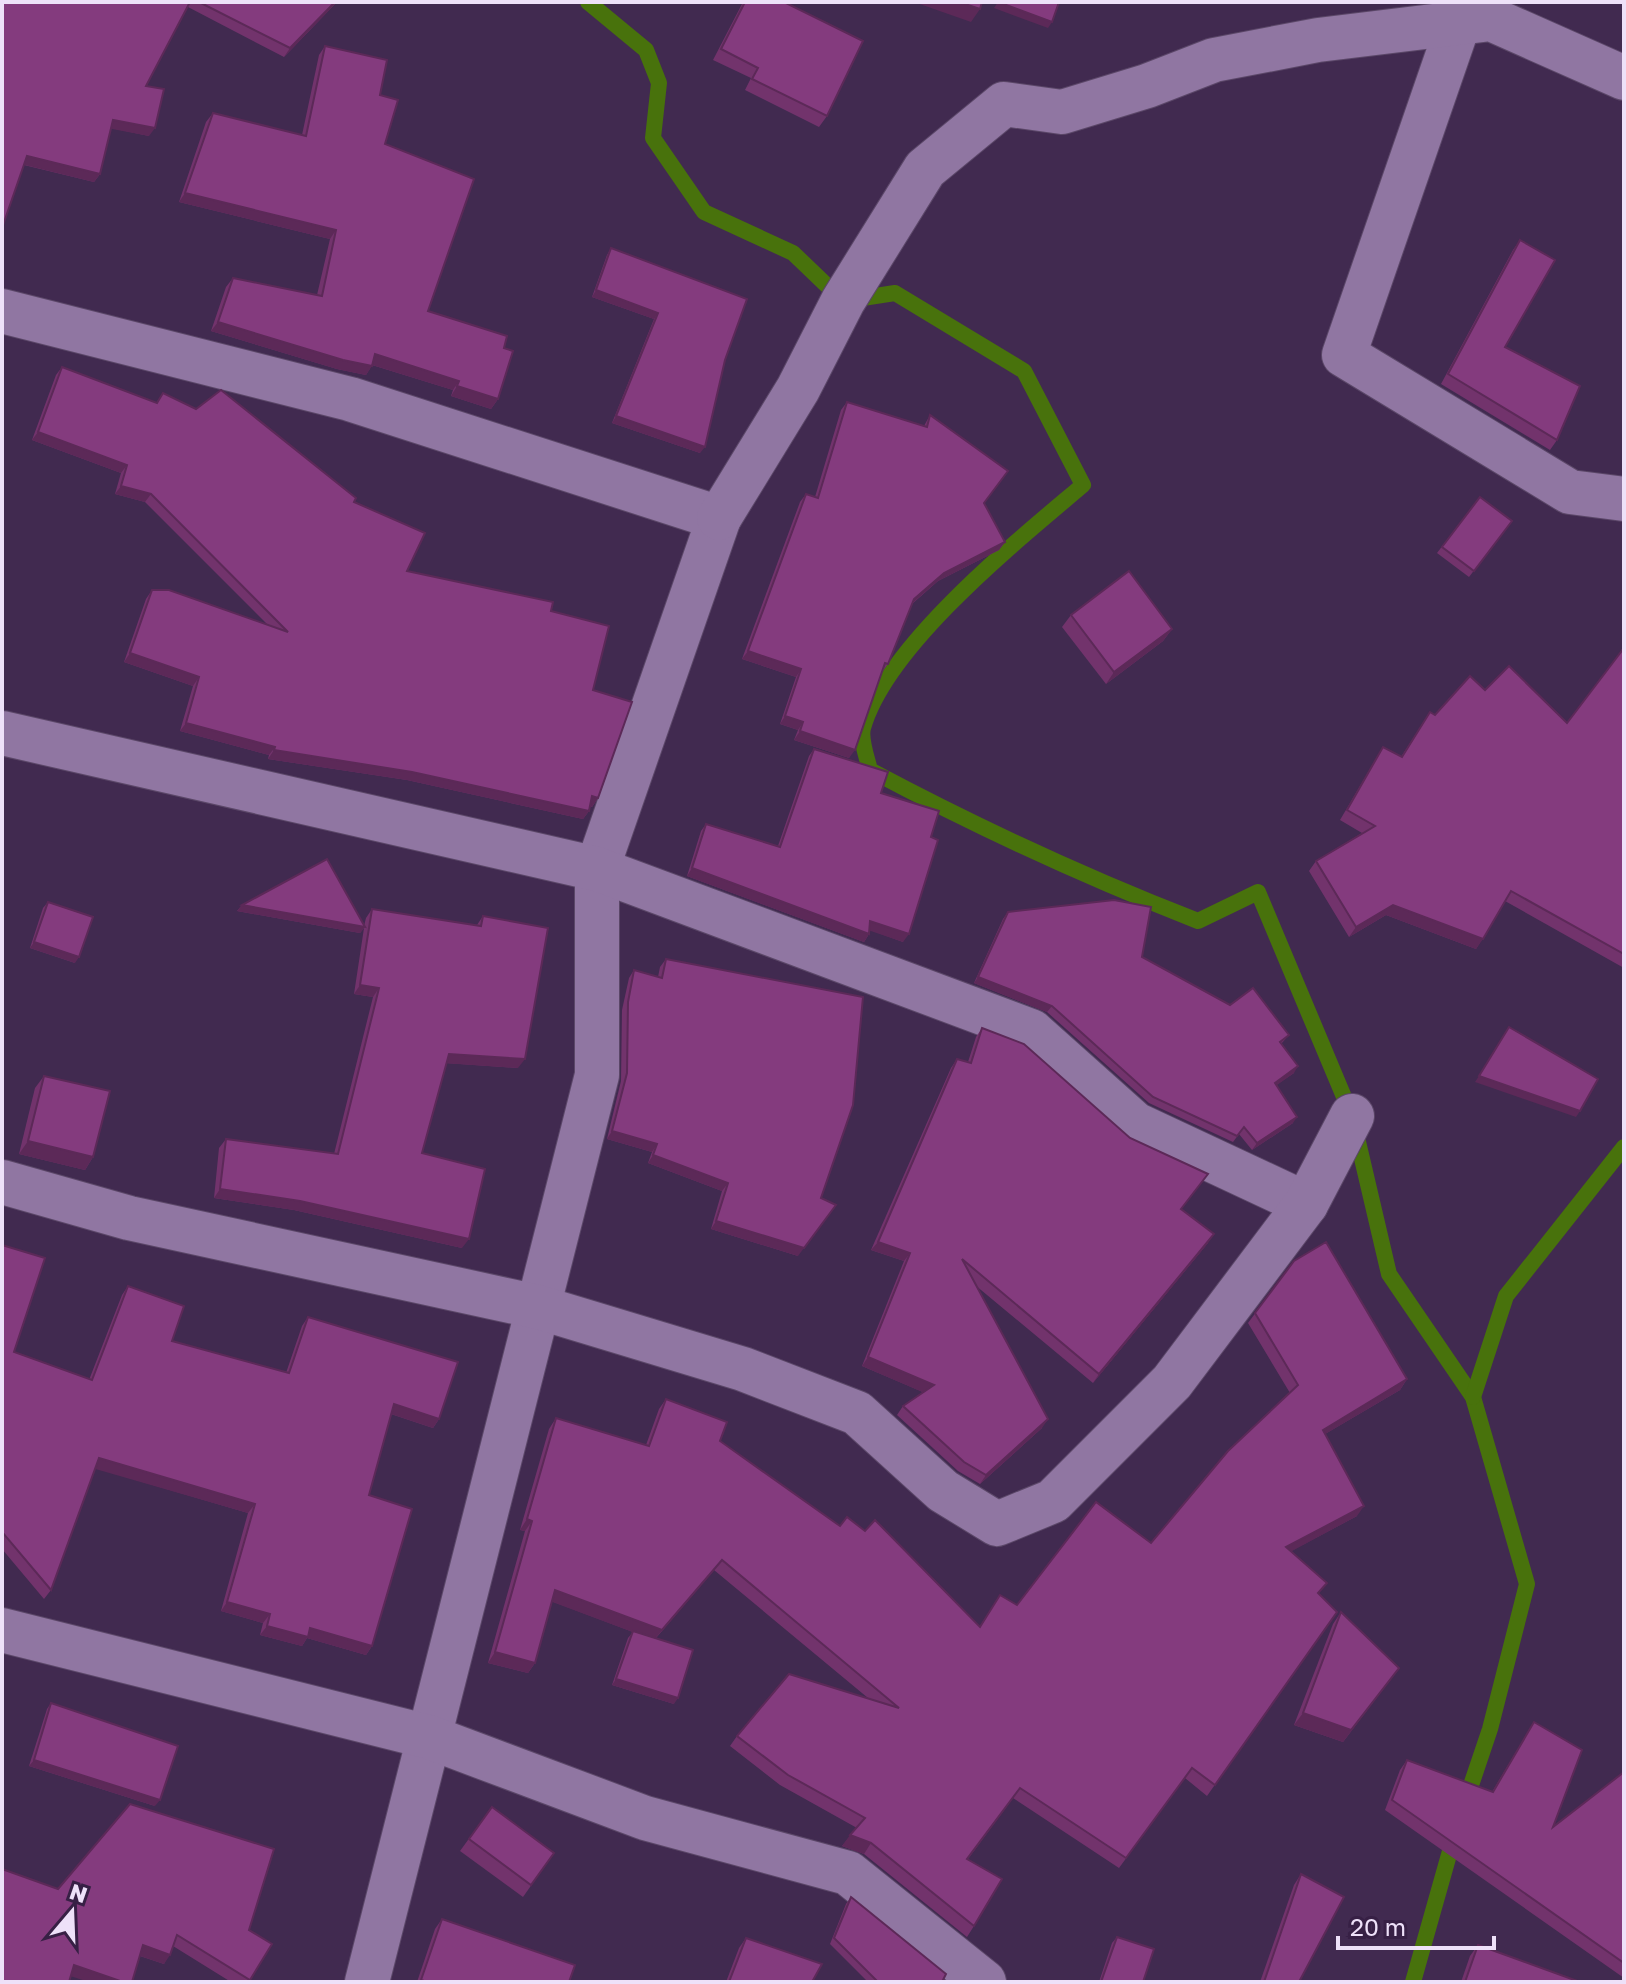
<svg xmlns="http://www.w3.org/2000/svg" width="1626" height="1984" viewBox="0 0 1626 1984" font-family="'Golos Text',sans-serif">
<rect width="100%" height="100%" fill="#412a50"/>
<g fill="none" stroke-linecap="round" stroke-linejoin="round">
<!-- stream -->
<g stroke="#48720c" stroke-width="16">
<path d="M588,2L646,50L659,83L653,138L704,212L793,253L843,301L895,293L1024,371L1083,485C1017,541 887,645 863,728C860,739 867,758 870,770C977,827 1085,877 1198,921L1258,892L1352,1116L1389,1274L1473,1397L1527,1584L1490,1729L1465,1803"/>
<path d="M1473,1397L1506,1296L1624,1147"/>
<path d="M1413,1982L1454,1837"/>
</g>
<defs>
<g id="street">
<path d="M1466,2L1344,355L1570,492L1624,499"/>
<path d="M2,311L350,399L719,518L597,869V1075L367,1982"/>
<path d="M719,518L798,389L843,301L925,169L1004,104L1062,112L1147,86L1214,60L1318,40L1491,19L1624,78"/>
<path d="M2,733L597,869L1031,1031L1135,1124L1306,1204"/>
<path d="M2,1182L129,1218L538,1307L743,1369L857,1413L943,1491L997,1524L1053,1501L1172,1382L1306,1204L1352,1116"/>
<path d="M2,1630L429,1737L645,1818L848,1873L984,1982"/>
</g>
</defs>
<!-- street casing -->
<use href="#street" stroke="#5b4768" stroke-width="46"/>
<!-- street -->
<use href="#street" stroke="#9076a2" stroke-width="44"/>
</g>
<!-- wall -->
<g fill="#72336c">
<path d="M2,2H337L284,57L188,7L146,86L149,136L111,128L100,174L94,182L24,165Z"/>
<path d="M743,2H784L827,116L819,127L745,90L751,78L713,60Z"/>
<path d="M325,46L380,95L385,144L428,311L504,348L498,399L491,409L451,396L453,390L372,365L366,375L337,369L211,331L226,287L233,278L317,295L330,239L179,202L206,122L213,113L302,135L319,55Z"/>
<path d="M1520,240L1505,347L1557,440L1550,450L1441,384L1513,250Z"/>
<path d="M611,248L725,360L700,453L612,423L654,319L592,297L607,255Z"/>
<path d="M62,367L156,403L163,393L354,502L407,571L551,611L593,690L598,798L592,807L590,806L589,811L583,819L407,780L268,759L269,755L180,731L193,686L124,662L146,599L152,590L267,624L145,502L115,494L121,473L32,440L56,375Z"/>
<path d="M847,402L924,426L930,415L984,503L1005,542L999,550L938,581L912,604L888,664L882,672L849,758L794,740L798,730L780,724L796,677L742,659L800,502L806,494L815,497L841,410Z"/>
<path d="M1480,497L1512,521L1469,577L1437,553Z"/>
<path d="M1071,615L1172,629L1163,641L1106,684L1062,627Z"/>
<path d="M1624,645V968L1505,901L1476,949L1386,915L1349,937L1309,871L1316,861L1362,833L1340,820L1383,747L1401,757L1430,712L1435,715L1485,690L1567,723L1616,660Z"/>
<path d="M814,749L881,793L931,837L903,942L870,930L869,934L864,942L687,876L701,831L706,824L778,846L809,756Z"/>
<path d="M48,902L75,963L30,948L43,908Z"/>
<path d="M242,905L364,926L366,918L372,909L477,925L483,916L518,1068L446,1063L422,1153L462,1248L294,1210L214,1198L219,1148L226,1139L334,1154L373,997L354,994L364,928L360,933L237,911Z"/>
<path d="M1008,912L1142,957L1230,1005L1289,1035L1281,1044L1294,1073L1276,1085L1293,1123L1252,1150L1239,1134L1233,1142L1149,1103L1047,1012L974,983L1003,919Z"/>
<path d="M666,959L798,1256L711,1229L722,1191L648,1163L652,1152L607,1139L621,1081L622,1010L629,978L634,970L658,977L660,967Z"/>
<path d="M982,1028L1181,1210L1208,1243L1093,1383L975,1285L1042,1428L980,1484L958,1471L897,1415L903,1406L923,1392L862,1366L904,1261L871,1250L951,1068L957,1059L968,1062L976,1037Z"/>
<path d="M44,1076L93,1157L85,1170L19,1154L35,1088Z"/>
<path d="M2,1245L14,1352L89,1380L122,1295L128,1286L172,1341L286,1373L302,1326L308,1317L439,1419L433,1428L391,1414L369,1495L372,1646L366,1655L307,1638L302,1646L260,1635L263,1623L221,1611L248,1513L95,1468L51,1590L44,1599L2,1549Z"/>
<path d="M1294,1261L1407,1379L1400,1390L1325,1434L1357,1516L1291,1551L1319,1594L1337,1612L1207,1796L1185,1778L1119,1868L1013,1798L968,1859L974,1926L967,1937L864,1854L842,1846L857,1828L780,1785L730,1746L737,1736L868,1698L714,1570L656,1638L674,1704L612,1685L628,1638L633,1632L551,1601L535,1663L528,1673L488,1663L525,1531L520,1530L549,1429L556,1418L646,1445L659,1409L666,1399L720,1441L979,1626L1017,1605L1151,1543L1290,1393L1248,1323Z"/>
<path d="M1341,1612L1390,1680L1343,1742L1294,1725L1333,1624Z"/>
<path d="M51,1703L155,1806L29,1766L47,1709Z"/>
<path d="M1534,1722L1553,1827L1624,1772V1978L1385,1810L1400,1770L1407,1760L1492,1792Z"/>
<path d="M492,1807L554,1853L523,1897L460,1851Z"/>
<path d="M1301,1874L1299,1982H1260L1294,1885Z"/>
<path d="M58,1889L249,1930L272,1944L249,1982H231L173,1946L164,1964L140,1956L71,1976Z"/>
<path d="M851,1897L942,1982H868L830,1944L846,1904Z"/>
<path d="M442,1919L569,1982H417L435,1929Z"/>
<path d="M1117,1937L1143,1982H1099L1112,1943Z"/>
<path d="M746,1938L812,1982H726L739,1948Z"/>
<path d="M1478,1945L1580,1982H1461L1470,1956Z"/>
</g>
<!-- shaded-wall -->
<g fill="#5c2958">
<path d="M335,2H337L284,57L290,48Z"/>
<path d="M914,2H959L980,9L971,22Z"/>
<path d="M998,2L1052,22L1048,28L994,8Z"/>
<path d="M113,120L155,128L149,136L107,128Z"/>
<path d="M27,156L100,174L94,182L21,164Z"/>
<path d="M185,193L336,230L330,239L179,202Z"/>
<path d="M596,290L658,313L654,319L592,297Z"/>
<path d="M218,322L372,366L366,375L337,369L211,331Z"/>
<path d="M375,354L459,381L453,390L369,364Z"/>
<path d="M457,386L498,399L491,409L451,396Z"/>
<path d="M616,416L705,447L700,453L612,423Z"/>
<path d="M38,432L127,465L121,473L32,440Z"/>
<path d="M121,486L151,494L145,502L115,494Z"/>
<path d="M1005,542L999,550L938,581L908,607L914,599L944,573Z"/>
<path d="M1172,629L1163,641L1106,684L1114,672Z"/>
<path d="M748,651L801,669L796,677L742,659Z"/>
<path d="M130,653L199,677L193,686L124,662Z"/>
<path d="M785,716L803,722L798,730L780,724Z"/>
<path d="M186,723L275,747L269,755L180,731Z"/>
<path d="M800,731L855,750L849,758L794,740Z"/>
<path d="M274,750L412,772L589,811L583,819L407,780L268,759Z"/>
<path d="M592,796L598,798L592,807L586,804Z"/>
<path d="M692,868L869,934L864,942L687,876Z"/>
<path d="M242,905L365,927L360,933L237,911Z"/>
<path d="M1393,905L1483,939L1476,949L1386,915L1349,937L1356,927Z"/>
<path d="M870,921L909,934L903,942L865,929Z"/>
<path d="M34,942L79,957L75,963L30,948Z"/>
<path d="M978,977L1052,1006L1047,1012L974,983Z"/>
<path d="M360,985L379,988L373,997L354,994Z"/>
<path d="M449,1054L525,1059L518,1068L442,1063Z"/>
<path d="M1298,1066L1294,1073L1270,1090L1275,1083Z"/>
<path d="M1479,1076L1580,1111L1576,1117L1475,1082Z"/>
<path d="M1297,1117L1293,1123L1252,1150L1257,1143Z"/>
<path d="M612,1131L657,1144L652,1152L607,1139Z"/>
<path d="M28,1141L93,1157L85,1170L19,1154Z"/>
<path d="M653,1155L728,1183L722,1191L648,1163Z"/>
<path d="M220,1189L300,1201L469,1239L462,1248L294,1210L214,1198Z"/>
<path d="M836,1205L798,1256L711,1229L716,1221Z"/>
<path d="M1214,1234L1208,1243L1093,1383L1099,1374Z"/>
<path d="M878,1242L910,1253L904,1261L871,1250Z"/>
<path d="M868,1357L934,1385L927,1394L862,1366Z"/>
<path d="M1407,1379L1400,1390L1315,1440L1323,1430Z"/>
<path d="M394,1404L439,1419L433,1428L388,1413Z"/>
<path d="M1048,1419L1042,1428L980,1484L986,1475Z"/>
<path d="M99,1458L255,1504L248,1513L92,1468Z"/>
<path d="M1364,1506L1357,1516L1279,1558L1286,1547Z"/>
<path d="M527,1519L532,1521L525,1531L520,1530Z"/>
<path d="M722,1560L714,1570L654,1640L547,1600L555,1590Z"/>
<path d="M227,1602L270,1614L263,1623L221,1611Z"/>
<path d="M267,1626L310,1628L372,1646L366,1655L307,1638L302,1646L260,1635Z"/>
<path d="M495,1652L535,1663L528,1673L488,1663Z"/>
<path d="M1399,1668L1343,1742L1294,1725L1303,1713Z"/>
<path d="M616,1679L678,1698L674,1704L612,1685Z"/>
<path d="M34,1760L160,1800L155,1806L29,1766Z"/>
<path d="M850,1835L871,1843L864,1854L842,1846Z"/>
<path d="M143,1945L170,1955L164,1964L137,1955Z"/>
<path d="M74,1965L123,1982H89L67,1975Z"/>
</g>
<!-- building -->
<g fill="#843b7e" stroke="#5c2958" stroke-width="2">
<path d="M2,2H190L146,86L164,89L155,128L113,120L100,174L27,156L2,228Z"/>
<path d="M199,2H335L290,48Z"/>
<path d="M745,2H784L863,41L827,116L752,79L758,68L721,49Z"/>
<path d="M959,2H982L980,9Z"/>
<path d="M998,2H1059L1052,22Z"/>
<path d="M325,46L387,60L380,95L398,100L385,144L474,179L428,311L507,336L504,348L513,351L498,399L457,386L459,381L375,354L372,366L343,360L218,322L233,278L322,296L336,230L185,193L213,113L306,136Z"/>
<path d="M1520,240L1555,260L1505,347L1580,386L1557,440L1448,374Z"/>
<path d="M611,248L747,299L725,360L705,447L616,416L658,313L596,290Z"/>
<path d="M62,367L157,403L163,393L196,409L221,390L356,498L354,502L425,533L407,571L553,602L551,611L609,626L593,690L632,702L598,798L592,796L589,811L412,772L274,750L275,747L186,723L199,677L130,653L152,590H169L288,632L151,494L121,486L127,465L38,432Z"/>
<path d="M847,402L927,427L930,415L1008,471L984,503L1005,542L944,573L914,599L888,664L885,663L855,750L800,731L803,722L785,716L801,669L748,651L806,494L818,498Z"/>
<path d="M1480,497L1512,521L1474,571L1442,547Z"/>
<path d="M1129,571L1172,629L1114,672L1071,615Z"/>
<path d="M1624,648V954L1511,891L1483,939L1393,905L1356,927L1316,861L1375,826L1347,810L1383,747L1402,757L1430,712L1435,715L1470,676L1485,690L1509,666L1567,723Z"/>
<path d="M814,749L888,772L881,793L939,811L931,837L938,840L909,934L870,921L869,934L692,868L706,824L780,847Z"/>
<path d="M327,859L365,927L242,905Z"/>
<path d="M1114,900L1151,907L1142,957L1230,1005L1253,988L1289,1035L1280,1042L1298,1066L1275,1083L1297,1117L1257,1143L1244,1127L1237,1136L1153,1097L1052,1006L978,977L1008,912Z"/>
<path d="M48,902L93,917L79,957L34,942Z"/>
<path d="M372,909L481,926L483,916L548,928L525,1059L449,1054L422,1153L485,1169L469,1239L300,1201L220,1189L226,1139L338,1154L379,988L360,985Z"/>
<path d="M666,959L863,997L853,1105L821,1198L836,1205L804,1248L716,1221L728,1183L653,1155L657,1144L612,1131L627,1073L628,1002L634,970L662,978Z"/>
<path d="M1509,1027L1598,1079L1580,1111L1479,1076Z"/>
<path d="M982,1028L1024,1044L1130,1138L1208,1174L1181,1209L1214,1234L1099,1374L962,1259L1048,1419L986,1475L964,1462L903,1406L934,1385L868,1357L910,1253L878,1242L957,1059L971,1063Z"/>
<path d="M44,1076L110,1091L93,1157L28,1141Z"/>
<path d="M1326,1242L1407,1379L1323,1430L1364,1506L1286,1547L1327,1583L1318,1593L1337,1612L1215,1785L1192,1768L1126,1858L1020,1788L967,1859L1002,1879L974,1926L871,1843L850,1835L865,1818L788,1775L737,1736L789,1674L899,1708L722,1560L662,1630L555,1590L535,1663L495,1652L532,1521L527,1519L556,1418L649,1446L666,1399L727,1422L720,1441L840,1526L847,1517L865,1531L875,1520L980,1627L1000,1595L1017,1605L1096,1502L1151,1543L1228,1451L1298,1385L1255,1313L1294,1261Z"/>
<path d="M2,1245L45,1258L14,1352L92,1380L128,1286L184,1306L172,1341L289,1373L308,1317L458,1362L439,1419L394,1404L369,1495L412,1509L372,1646L310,1628L308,1637L267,1626L270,1614L227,1602L255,1504L99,1458L51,1590L2,1532Z"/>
<path d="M1341,1612L1399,1668L1351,1730L1303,1713Z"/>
<path d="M633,1631L693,1650L678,1698L616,1679Z"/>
<path d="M51,1703L178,1746L160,1800L34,1760Z"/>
<path d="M1534,1722L1582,1750L1553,1827L1624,1772V1963L1392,1800L1407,1760L1493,1792Z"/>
<path d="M130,1804L274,1849L249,1930L272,1944L250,1980L177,1935L170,1955L143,1945L132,1982H123L74,1965L69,1982H2V1869L58,1889Z"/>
<path d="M492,1807L554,1853L531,1885L469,1839Z"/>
<path d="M1301,1874L1344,1897L1299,1982H1264Z"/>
<path d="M851,1897L946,1974L942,1982H878L834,1938Z"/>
<path d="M442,1919L575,1965L569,1982H427L421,1980Z"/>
<path d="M1117,1937L1154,1949L1143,1982H1101Z"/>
<path d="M746,1938L822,1964L812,1982H729Z"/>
<path d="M1478,1945L1580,1982H1465Z"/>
</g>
<!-- border -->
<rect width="1626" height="1984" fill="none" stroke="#eee1f9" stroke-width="8"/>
<!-- north arrow -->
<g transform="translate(72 1912) rotate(19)" stroke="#372045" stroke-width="6" paint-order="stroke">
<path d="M0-6L14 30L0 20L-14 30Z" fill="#eee1f9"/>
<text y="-12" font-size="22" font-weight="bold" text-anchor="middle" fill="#eee1f9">N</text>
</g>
<!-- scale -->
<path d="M1338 1936v12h156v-12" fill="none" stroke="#eee1f9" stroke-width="4"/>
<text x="1350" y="1936" font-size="24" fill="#eee1f9" stroke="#372045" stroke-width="6" paint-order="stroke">20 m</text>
</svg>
